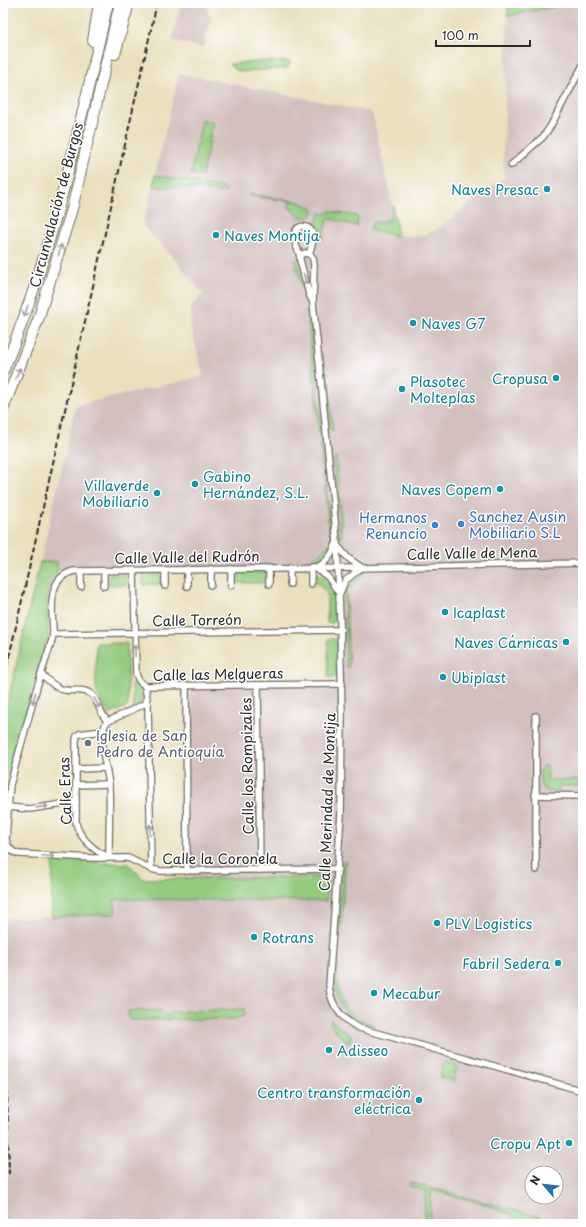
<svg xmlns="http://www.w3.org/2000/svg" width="586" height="1227" viewBox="0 0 586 1227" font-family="'Playpen Sans',sans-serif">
<rect width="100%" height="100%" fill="#fff"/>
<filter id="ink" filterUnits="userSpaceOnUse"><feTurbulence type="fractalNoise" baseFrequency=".025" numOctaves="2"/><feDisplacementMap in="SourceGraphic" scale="8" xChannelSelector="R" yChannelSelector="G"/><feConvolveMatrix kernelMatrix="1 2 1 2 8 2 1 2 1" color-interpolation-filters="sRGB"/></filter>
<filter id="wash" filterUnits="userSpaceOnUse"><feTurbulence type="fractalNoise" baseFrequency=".012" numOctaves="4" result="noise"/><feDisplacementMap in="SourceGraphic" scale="16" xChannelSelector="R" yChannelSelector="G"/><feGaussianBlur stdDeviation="0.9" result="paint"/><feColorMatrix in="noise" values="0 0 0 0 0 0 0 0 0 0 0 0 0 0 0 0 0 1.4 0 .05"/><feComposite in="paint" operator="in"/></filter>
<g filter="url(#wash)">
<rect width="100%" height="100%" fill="#e9e0bd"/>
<!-- industrial -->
<g fill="#d1bfbd" fill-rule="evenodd">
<path d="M181,3H206L210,20L204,48L172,40Z"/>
<path d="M508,3H583V1224H3V919L115,914L114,899L189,900L187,871L186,686L342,684L338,568L38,571L67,447L75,406L203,376L191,326V307L203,294L173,257L143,226L179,73L372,112L394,212L398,235L417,236L427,233L437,229L505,177L503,162ZM532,1173H556V1197H532Z"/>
</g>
<!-- green -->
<g fill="#93cc7f" stroke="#5f7c55">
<path d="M508,3H573L507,16Z"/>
<path d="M267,61L290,62L289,68L242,72L235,69L229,64Z"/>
<path d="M202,120L213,122L202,177L191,174Z"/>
<path d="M155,175L222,188L226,189L225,193L183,187H162L153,186Z"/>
<path d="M251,194L300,202L315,210L309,218L304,217L300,218L289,207L290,201L249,196Z"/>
<path d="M393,206L398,236L370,230L373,222H382L390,218Z"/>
<path d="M329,211L356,216L358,218L357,226L328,218L322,239L320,228L316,223L320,213L326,214Z"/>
<path d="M294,260H297L309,302L332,540H330L306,301Z"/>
<path d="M327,371L333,431L330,429L329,425L324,375Z"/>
<path d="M336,457L342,525H341L342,538L340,539L333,461Z"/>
<path d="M332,543C329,557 322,563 309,564V562H311L329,544Z"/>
<path d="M40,562H57V573L50,583L48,591V638L29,700L6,786L3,843V722Z"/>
<rect x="234" y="572" width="33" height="11"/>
<path d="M314,572C319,574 324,576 328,580C334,588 341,616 333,623H327V593L316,582H314Z"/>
<path d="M363,572V575L346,592L349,668L346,666L344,592L350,580Z"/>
<path d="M109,574L126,575V585H109Z"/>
<path d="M143,574H161V584L143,585Z"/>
<path d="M328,639H335L337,642V677H328Z"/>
<path d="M96,643H127L128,706L109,715L96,691Z"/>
<path d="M137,682C145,691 145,702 134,708L133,706L132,684Z"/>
<path d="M543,766H547V780H583V786H562L559,788L558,792C541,792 539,786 540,770Z"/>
<path d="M53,860L129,864L143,879L328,877L326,901L114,899L116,914L51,917Z"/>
<path d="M344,861H346L340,938H338L337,935L342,864Z"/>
<path d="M336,963H338C336,983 337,1005 356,1017C361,1020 370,1023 375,1026C370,1028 365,1025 360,1023C336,1011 332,988 334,964Z"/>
<path d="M244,1009L245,1015L235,1019L130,1020L128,1018V1011L161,1010L162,1015H170L171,1012Z"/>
<path d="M331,1019L337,1026L351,1035L350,1043C343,1040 340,1035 335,1030C332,1025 329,1025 331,1019Z"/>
<path d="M444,1062L458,1066L453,1081L440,1077Z"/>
<path d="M410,1182L565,1224H520L512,1223V1214L502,1212L487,1205L431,1190L430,1224H425V1190L409,1186Z"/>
</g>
</g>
<g filter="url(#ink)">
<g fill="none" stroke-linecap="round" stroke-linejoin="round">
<defs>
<g id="minor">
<path d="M511,165L543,137L550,127L583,65"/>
<path d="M309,254C311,248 314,241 313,235C312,226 298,223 295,232C291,242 301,251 300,260L309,294L313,302"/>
<path d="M300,255L305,253L309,254L313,258L314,265L313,302L337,541L340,620L342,717L341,815L329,986C331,1006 341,1019 359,1028L583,1091"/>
<path d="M337,545L348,558L361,567"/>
<path d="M314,567L328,577L338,592"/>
<path d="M316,567C327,563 332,554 336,544"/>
<path d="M269,568V584"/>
<path d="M290,568V584"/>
<path d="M211,569V585"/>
<path d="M231,569V585"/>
<path d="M134,570L136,674L139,681L145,686"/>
<path d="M311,584V567"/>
<path d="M104,586V571"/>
<path d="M165,586V570"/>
<path d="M187,586V569"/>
<path d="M81,587V571"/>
<path d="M340,593L345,581L361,568"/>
<path d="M53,634L341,630"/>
<path d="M41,674C47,679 53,686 61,689C70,693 83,687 91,694C99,700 101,719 109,721L144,704L147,698L145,686"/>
<path d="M258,685L260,870"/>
<path d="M145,686L342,684"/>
<path d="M186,686L187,871"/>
<path d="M146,701L148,705L151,869"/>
<path d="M536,716V870"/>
<path d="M107,721C96,740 107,764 109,785C110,809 109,833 109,857"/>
<path d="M102,731L79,734L77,736L76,740V823C79,837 94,851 107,856"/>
<path d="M76,769L106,768"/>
<path d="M76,785L109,784"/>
<path d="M535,795L583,796"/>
<path d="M8,807L30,809L76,802"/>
<path d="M338,869L160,871L151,869L128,858H93L19,854C11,852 7,847 6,839L10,785L37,687L52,640L53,634C53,611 45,578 74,571L361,568L583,563"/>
</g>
<g id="motorway">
<path d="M93,41L99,3"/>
<path d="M115,54L129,3"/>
<path d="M3,371C53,253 79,127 108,3"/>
<path d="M3,409L38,320L72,209L120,3"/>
</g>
</defs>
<!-- minor casing -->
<use href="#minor" stroke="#6e6a5e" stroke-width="8"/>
<!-- motorway casing -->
<use href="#motorway" stroke="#6e6a5e" stroke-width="12"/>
<!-- minor -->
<use href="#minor" stroke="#fff" stroke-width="5.5"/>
<!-- motorway -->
<use href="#motorway" stroke="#fff" stroke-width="10"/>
<!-- rail -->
<g stroke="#2b2b2b" stroke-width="2" stroke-dasharray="6 3" stroke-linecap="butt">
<path d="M3,684L157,3"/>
<path d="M3,1071L7,1090L9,1174"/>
<path d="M3,1164L4,1224"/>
</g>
</g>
<!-- one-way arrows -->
<defs><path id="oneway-shaft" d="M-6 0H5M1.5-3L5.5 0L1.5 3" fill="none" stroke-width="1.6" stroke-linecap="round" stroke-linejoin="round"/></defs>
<g stroke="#a0a0a0">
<use href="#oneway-shaft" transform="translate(60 250) rotate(-73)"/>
<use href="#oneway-shaft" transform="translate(305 279) rotate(74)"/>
<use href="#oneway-shaft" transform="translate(26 311) rotate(109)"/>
<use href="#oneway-shaft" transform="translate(18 373) rotate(-68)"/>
<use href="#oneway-shaft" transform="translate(135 651) rotate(-91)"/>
<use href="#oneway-shaft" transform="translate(34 698) rotate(105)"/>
<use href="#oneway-shaft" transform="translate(97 703) rotate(60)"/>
<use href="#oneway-shaft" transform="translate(42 807) rotate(-8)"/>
<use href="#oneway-shaft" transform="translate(150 830) rotate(-91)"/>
<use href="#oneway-shaft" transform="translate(48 856) rotate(3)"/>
</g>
</g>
<!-- markers -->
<g fill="#0f9aa8" stroke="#fff" stroke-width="1.5">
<circle cx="547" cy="189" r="4"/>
<circle cx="216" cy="235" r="4"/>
<circle cx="413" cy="323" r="4"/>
<circle cx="556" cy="378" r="4"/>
<circle cx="402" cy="389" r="4"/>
<circle cx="195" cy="484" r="4"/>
<circle cx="500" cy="489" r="4"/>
<circle cx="157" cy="493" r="4"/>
<circle cx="445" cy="612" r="4"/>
<circle cx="566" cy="642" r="4"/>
<circle cx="443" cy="677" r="4"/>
<circle cx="437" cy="923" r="4"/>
<circle cx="254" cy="937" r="4"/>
<circle cx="558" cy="963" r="4"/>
<circle cx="374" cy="993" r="4"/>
<circle cx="329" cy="1050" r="4"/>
<circle cx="419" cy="1100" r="4"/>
<circle cx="569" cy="1143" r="4"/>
</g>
<g fill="#3f7fe0" stroke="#fff" stroke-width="1.5">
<circle cx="461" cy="524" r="4"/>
<circle cx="435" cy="525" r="4"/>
</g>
<circle fill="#6b7280" stroke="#fff" stroke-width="1.5" cx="88" cy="743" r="4"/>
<g text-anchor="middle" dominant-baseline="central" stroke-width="3" stroke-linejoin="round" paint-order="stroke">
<!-- culture labels -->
<g font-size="14" fill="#0d838f" stroke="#fff" text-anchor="start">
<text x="539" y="189" text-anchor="end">Naves Presac</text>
<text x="224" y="235">Naves Montija</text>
<text x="421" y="323">Naves G7</text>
<text x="548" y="378" text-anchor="end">Cropusa</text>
<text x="410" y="381">Plasotec<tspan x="410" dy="16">Molteplas</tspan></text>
<text x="203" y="476">Gabino<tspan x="203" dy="16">Hernández, S.L.</tspan></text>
<text x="149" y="485" text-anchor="end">Villaverde<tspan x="149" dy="16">Mobiliario</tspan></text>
<text x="492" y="489" text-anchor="end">Naves Copem</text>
<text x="453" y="612">Icaplast</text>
<text x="558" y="642" text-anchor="end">Naves Cárnicas</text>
<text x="451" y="677">Ubiplast</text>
<text x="445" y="923">PLV Logistics</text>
<text x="262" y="937">Rotrans</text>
<text x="550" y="963" text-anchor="end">Fabril Sedera</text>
<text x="382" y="993">Mecabur</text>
<text x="337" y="1050">Adisseo</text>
<text x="411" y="1092" text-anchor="end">Centro transformación<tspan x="411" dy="16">eléctrica</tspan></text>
<text x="561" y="1143" text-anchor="end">Cropu Apt</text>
</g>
<!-- street labels -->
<g font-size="14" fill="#2b2b2b" stroke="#fff">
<text transform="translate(56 205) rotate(-75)">Circunvalación de Burgos</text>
<text transform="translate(472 553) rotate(-1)">Calle Valle de Mena</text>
<text transform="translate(187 557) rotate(-1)">Calle Valle del Rudrón</text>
<text transform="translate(197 620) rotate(-1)">Calle Torreón</text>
<text transform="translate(218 674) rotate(-1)">Calle las Melgueras</text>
<text transform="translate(247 766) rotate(-91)">Calle los Rompizales</text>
<text transform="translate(65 791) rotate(-92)">Calle Eras</text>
<text transform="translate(327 802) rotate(-88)">Calle Merindad de Montija</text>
<text x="220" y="858">Calle la Coronela</text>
</g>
<!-- shop labels -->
<g font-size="14" fill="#366cbe" stroke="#fff" text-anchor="start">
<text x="469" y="516">Sanchez Ausin<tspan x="469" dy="16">Mobiliario S.L</tspan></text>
<text x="427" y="517" text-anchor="end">Hermanos<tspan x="427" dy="16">Renuncio</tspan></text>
</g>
<!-- worship labels -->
<g font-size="14" fill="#5b616d" stroke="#fff" text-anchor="start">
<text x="96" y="735">Iglesia de San<tspan x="96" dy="16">Pedro de Antioquía</tspan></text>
</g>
</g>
<!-- margin -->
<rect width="586" height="1227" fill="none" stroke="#fff" stroke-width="16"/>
<!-- north arrow -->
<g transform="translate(544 1185) rotate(298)"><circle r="19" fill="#ffffff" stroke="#aaaaaa"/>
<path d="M0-3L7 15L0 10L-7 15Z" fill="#1f6fb2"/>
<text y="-6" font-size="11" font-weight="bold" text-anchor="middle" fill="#2b2b2b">N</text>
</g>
<!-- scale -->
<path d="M436 40v6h94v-6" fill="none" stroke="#2b2b2b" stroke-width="2"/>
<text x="442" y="40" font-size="12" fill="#2b2b2b" stroke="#ffffff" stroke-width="3" paint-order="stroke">100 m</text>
</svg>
